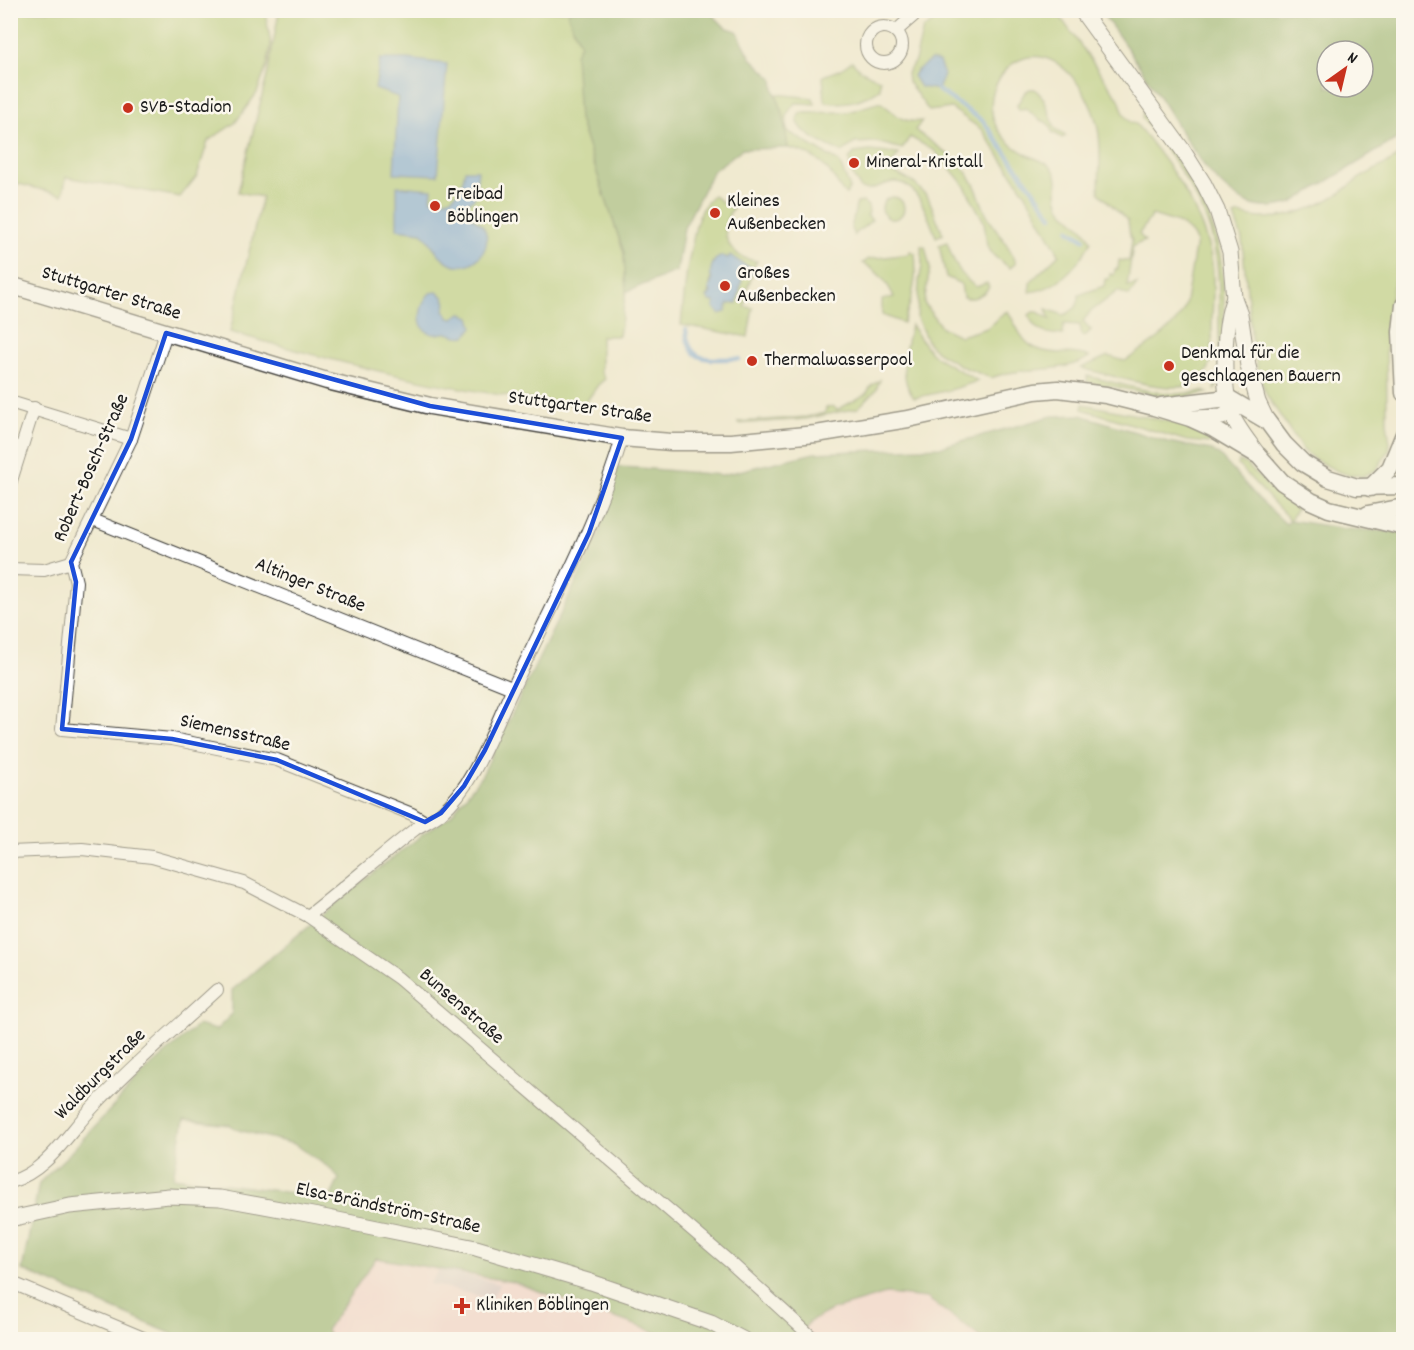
<svg xmlns="http://www.w3.org/2000/svg" width="1414" height="1350" viewBox="0 0 1414 1350" font-family="Dekko,sans-serif">
<rect width="100%" height="100%" fill="#fbf7ec"/>
<filter id="ink" filterUnits="userSpaceOnUse"><feTurbulence type="fractalNoise" baseFrequency=".0167" numOctaves="2"/><feDisplacementMap in="SourceGraphic" scale="12" xChannelSelector="R" yChannelSelector="G"/><feConvolveMatrix kernelMatrix="1 2 1 2 8 2 1 2 1" color-interpolation-filters="sRGB"/></filter>
<filter id="wash" filterUnits="userSpaceOnUse"><feTurbulence type="fractalNoise" baseFrequency=".008" numOctaves="4" result="noise"/><feDisplacementMap in="SourceGraphic" scale="24" xChannelSelector="R" yChannelSelector="G"/><feGaussianBlur stdDeviation="1.35" result="paint"/><feColorMatrix in="noise" values="0 0 0 0 0 0 0 0 0 0 0 0 0 0 0 0 0 1.4 0 .05"/><feComposite in="paint" operator="in"/></filter>
<g filter="url(#wash)">
<rect width="100%" height="100%" fill="#f0ead0"/>
<!-- built -->
<g fill="#f7d0d0">
<path d="M375,1258L513,1282L675,1339L331,1340L326,1330Z"/>
<path d="M886,1294L927,1298L983,1339L796,1340L809,1322L832,1310Z"/>
</g>
<!-- industrial -->
<path fill="#d2bec5" d="M440,1269L500,1284L491,1299L429,1284Z"/>
<!-- green -->
<g fill="#aac870" stroke="#637246" stroke-width="1.5">
<path d="M10,11H265L271,45L267,66L257,93L235,123L208,141L197,176L180,197L66,177L63,195L11,182Z"/>
<path d="M279,11H570L568,15L580,44L578,97L579,119L624,253L626,292L619,336H601V372L605,379L598,385L584,405C463,395 347,365 230,332L262,197L238,192L268,72Z"/>
<path d="M950,11H1056L1119,99L1124,114L1130,122L1136,124C1170,165 1203,210 1212,263C1215,284 1212,307 1212,327C1212,348 1217,373 1193,384C1170,395 1107,374 1081,368L1108,356L1125,361C1147,346 1173,332 1185,307L1196,241C1187,222 1170,221 1152,215L1139,234L1145,241L1133,246L1127,286L1137,284L1129,296L1118,291L1090,312L1083,321L1091,330L1086,335L1082,336L1080,325L1064,324L1063,335C1046,334 1035,333 1029,315L1033,312H1038L1050,319L1046,309L1064,315C1074,310 1079,307 1079,295L1104,286L1105,279H1109L1110,274L1114,275L1115,269H1118L1119,260L1129,261L1132,239L1130,236L1128,221L1099,193C1099,173 1102,147 1098,129C1092,98 1064,51 1028,57C1016,60 1005,68 999,79C993,89 990,101 992,113C994,131 1011,146 1026,154C1034,159 1043,160 1050,166C1061,176 1055,188 1058,200C1062,218 1086,224 1091,242C1078,265 1058,289 1030,292V282L1059,254L1025,193L982,130L951,108L929,111L908,82L907,73L915,61L923,29Z"/>
<path d="M852,61L860,70L880,80V89C861,101 847,105 825,102L823,76L841,69Z"/>
<path d="M1030,89H1035L1044,99L1055,128L1066,136L1062,138L1052,132L1051,127L1046,122L1040,120L1025,108L1019,110L1017,105L1025,92Z"/>
<path d="M776,94L813,98L815,104L796,103C786,111 786,118 787,131L839,162L850,188L846,194C840,191 838,184 835,179C822,161 809,152 788,148L783,113Z"/>
<path d="M880,102C896,113 900,124 922,121L915,130C937,147 959,158 973,182C980,194 982,209 990,220C999,235 1011,247 1016,263L1010,268L994,256L987,246L984,222L964,185L954,173L935,151L910,137L902,149L876,142L855,143L842,152C827,145 801,136 797,119L800,113L848,112Z"/>
<path d="M1143,112C1176,156 1211,201 1220,256C1227,293 1223,333 1223,371L1219,384L1215,389C1215,380 1218,374 1219,366C1220,354 1219,341 1219,329C1219,301 1220,273 1214,246C1205,200 1170,154 1142,118Z"/>
<path d="M870,151L899,154L888,169L914,183L928,197L943,234L936,237C929,219 916,175 889,183C878,186 872,191 861,189L853,176L849,160L854,153Z"/>
<path d="M1403,154V246L1398,263L1386,321L1387,422L1390,443L1389,451L1376,470L1363,476L1349,475L1339,472L1314,459L1303,450L1267,396L1258,372L1252,343L1242,239L1234,216L1239,214C1274,225 1309,212 1340,193C1348,188 1354,181 1362,177C1376,169 1390,162 1403,154Z"/>
<path d="M713,195L727,206L729,205L733,208C716,232 729,258 757,261L753,268L743,264L731,256L728,258L725,257L713,262L709,294L728,303H737L741,277L747,273L753,274L745,294L746,298L745,307L753,308L748,337L681,325L687,269L696,225L701,210Z"/>
<circle cx="893" cy="208" r="11"/>
<path d="M863,202L868,206L869,213L867,215L872,220L854,235L851,229L856,206L857,203Z"/>
<path d="M947,242C953,261 959,275 976,287L987,283L989,287C984,295 972,301 963,297L961,284L946,277L939,245Z"/>
<path d="M921,246H925L930,268L924,303L941,327L960,336L987,328L1004,313L1008,311C1023,339 1025,352 1061,353C1070,353 1081,353 1089,357C1064,375 1022,365 991,378L963,367L937,352L928,343L917,318L919,281L922,266Z"/>
<path d="M910,251L915,253C918,277 912,301 903,323L882,315V300L894,297C887,281 878,271 863,263L869,259L909,254Z"/>
<path d="M911,325L927,348L936,357L978,381L950,390L914,398C898,378 905,347 911,325Z"/>
<path d="M1087,376C1124,384 1165,400 1202,391L1207,393L1177,398L1166,397L1087,382Z"/>
<path d="M880,380L876,390L858,408L806,419L738,424V422L806,417L825,413L826,408L833,406L837,410L866,394L871,386Z"/>
<path d="M1083,404L1186,425L1214,435L1209,443L1187,441L1082,409Z"/>
<path d="M1239,461L1246,464L1275,493L1297,509L1290,520L1238,465Z"/>
</g>
<!-- forest -->
<g fill="#87ac62" stroke="#52643f" stroke-width="1.5" fill-rule="evenodd">
<path d="M570,10L709,11L725,27L737,31L751,58L773,79L774,89L783,113L788,148L742,149L713,171L684,228L677,271L626,292L624,253L579,119L575,54L580,44L568,15Z"/>
<path d="M1100,11H1403V135L1292,203C1277,207 1262,210 1247,203C1210,187 1182,131 1160,98C1141,68 1122,39 1100,11ZM1327,51H1363V87H1327Z"/>
<path d="M1081,415L1168,442L1212,450L1219,455L1258,498L1286,524L1290,520L1347,529L1403,532V1339H983L927,1298L886,1294L832,1310L809,1322L796,1339H675L513,1282L376,1258L326,1330L331,1339H184L22,1270L39,1183L67,1156L148,1069L198,1025L216,1030L232,1014V990L349,892L423,834L451,815L482,775L599,535L616,467L640,468L722,475L814,453L940,447L1052,416ZM184,1120L230,1125L238,1130L294,1144L331,1169L339,1179L330,1198L173,1177Z"/>
</g>
<!-- water -->
<g fill="#6c9fd8" stroke="#445e7a" stroke-width="1.5">
<path d="M380,59H407L447,64L438,175L394,173L398,97L375,89Z"/>
<path d="M931,60L939,62L944,75L938,90L920,87L913,76L916,71Z"/>
<path d="M465,170H478L475,197L463,208C467,218 481,219 485,230C493,251 471,273 450,263C438,257 431,242 422,232L397,229V186L432,189L431,199C454,205 462,190 465,170Z"/>
<path d="M730,255L743,264L753,268V274L743,275L737,303L728,304L726,312L719,314L714,307L715,302L710,301L707,298L711,292L709,289L712,280C709,275 711,264 716,259L722,256L728,258Z"/>
<path d="M437,292C444,296 448,302 444,310L449,318H453L461,313L470,317L473,327L466,336C458,338 455,335 447,333C443,332 438,335 433,334C413,329 420,303 430,293Z"/>
</g>
<g fill="none" stroke-linecap="round" stroke-linejoin="round">
<!-- stream -->
<g stroke="#6c9fd8" stroke-width="4.5">
<path d="M938,90L983,121L1052,216"/>
<path d="M1069,230L1084,239"/>
<path d="M686,330C689,368 714,357 739,359"/>
</g>
</g>
</g>
<g filter="url(#ink)">
<g fill="none" stroke-linecap="round" stroke-linejoin="round">
<defs>
<g id="minor">
<circle cx="884" cy="45" r="18"/>
<path d="M896,31L920,10"/>
<path d="M166,333L131,439L71,562L76,582L62,729L172,739L277,760L412,814L425,822"/>
<path d="M10,402L131,439"/>
<path d="M10,484L34,408"/>
<path d="M93,520L512,688"/>
<path d="M10,569L44,570L71,562"/>
<path d="M10,852L82,849L152,857L244,883L308,916L398,978L732,1264L815,1340"/>
<path d="M308,916C344,888 378,858 414,830C422,824 433,820 441,813C475,785 494,727 513,688C552,605 596,527 622,438"/>
<path d="M10,1182C48,1171 68,1133 94,1106C132,1065 176,1028 217,990"/>
<path d="M10,1282L148,1340"/>
</g>
<g id="tertiary">
<path d="M1081,10L1182,149L1204,184L1217,210L1230,252L1234,298L1240,314L1248,366L1258,402L1267,421"/>
<path d="M1234,298C1223,323 1222,386 1231,413C1237,428 1250,443 1259,456"/>
<path d="M1192,418L1222,417L1237,408"/>
<path d="M10,1219L70,1206L169,1196L220,1198L318,1216L476,1248L591,1282L711,1323L744,1340"/>
</g>
<g id="secondary">
<path d="M10,285L327,381L430,406L622,438L671,442H731L816,434L853,428L908,419L1035,391L1058,389L1106,395L1154,407L1190,418L1212,428L1259,456L1282,482L1311,501L1329,509L1404,527"/>
<path d="M1404,305L1401,332L1404,393"/>
<path d="M1161,406L1228,398L1267,421L1284,444L1303,463L1328,478L1357,487L1404,486"/>
<path d="M1370,488L1390,468L1404,434"/>
<path d="M1368,514L1404,507"/>
</g>
</defs>
<!-- minor casing -->
<use href="#minor" stroke="#3c3b37" stroke-width="14"/>
<!-- tertiary casing -->
<use href="#tertiary" stroke="#3c3b37" stroke-width="17"/>
<!-- secondary casing -->
<use href="#secondary" stroke="#3c3b37" stroke-width="19"/>
<!-- minor -->
<use href="#minor" stroke="#fff" stroke-width="12"/>
<!-- tertiary -->
<use href="#tertiary" stroke="#fff" stroke-width="15"/>
<!-- secondary -->
<use href="#secondary" stroke="#fff" stroke-width="16"/>
</g>
</g>
<!-- marked area -->
<path d="M0 0H1414V1350H0ZM166,333L430,406L622,438L589,533L485,750L464,786L441,813L425,822L277,760L172,739L62,729L76,582L71,562L131,439Z" fill="#f0ead0" fill-opacity=".55" fill-rule="evenodd"/>
<path fill="none" stroke="#1d4ed8" stroke-width="4.5" stroke-linejoin="round" d="M166,333L430,406L622,438L589,533L485,750L464,786L441,813L425,822L277,760L172,739L62,729L76,582L71,562L131,439Z"/>
<!-- markers -->
<g fill="#c8321e" stroke="#fbf7ec" stroke-width="2">
<circle cx="128" cy="108" r="6"/>
<circle cx="854" cy="163" r="6"/>
<circle cx="435" cy="206" r="6"/>
<circle cx="715" cy="213" r="6"/>
<circle cx="725" cy="286" r="6"/>
<circle cx="752" cy="361" r="6"/>
<circle cx="1169" cy="366" r="6"/>
<path d="M459 1297h6v6h6v6h-6v6h-6v-6h-6v-6h6z"/>
</g>
<g text-anchor="middle" dominant-baseline="central" stroke-width="5" stroke-linejoin="round" paint-order="stroke">
<!-- poi labels -->
<g font-size="20" fill="#1c1c1c" stroke="#fbf7ec" text-anchor="start">
<text x="140" y="108">SVB-Stadion</text>
<text x="866" y="163">Mineral-Kristall</text>
<text x="447" y="195">Freibad<tspan x="447" dy="23">Böblingen</tspan></text>
<text x="727" y="202">Kleines<tspan x="727" dy="23">Außenbecken</tspan></text>
<text x="737" y="274">Großes<tspan x="737" dy="23">Außenbecken</tspan></text>
<text x="1181" y="354">Denkmal für die<tspan x="1181" dy="23">geschlagenen Bauern</tspan></text>
<text x="764" y="361">Thermalwasserpool</text>
<text x="476" y="1306">Kliniken Böblingen</text>
</g>
<!-- street labels -->
<g font-size="20" fill="#1c1c1c" stroke="#fbf7ec">
<text transform="translate(111 294) rotate(17)">Stuttgarter Straße</text>
<text transform="translate(580 408) rotate(8)">Stuttgarter Straße</text>
<text transform="translate(92 468) rotate(-66)">Robert-Bosch-Straße</text>
<text transform="translate(310 586) rotate(22)">Altinger Straße</text>
<text transform="translate(235 734) rotate(13)">Siemensstraße</text>
<text transform="translate(461 1007) rotate(41)">Bunsenstraße</text>
<text transform="translate(101 1075) rotate(-45)">Waldburgstraße</text>
<text transform="translate(388 1209) rotate(12)">Elsa-Brändström-Straße</text>
</g>
</g>
<!-- margin -->
<rect width="1414" height="1350" fill="none" stroke="#fbf7ec" stroke-width="36"/>
<!-- north arrow -->
<g transform="translate(1345 69) rotate(34)"><circle r="28" fill="#fbf7ec" stroke="#a29f99" stroke-width="1.5"/>
<path d="M0-4.5L10 22L0 15L-10 22Z" fill="#c8321e"/>
<text y="-9" font-size="16" font-weight="bold" text-anchor="middle" fill="#1c1c1c">N</text>
</g>
</svg>
